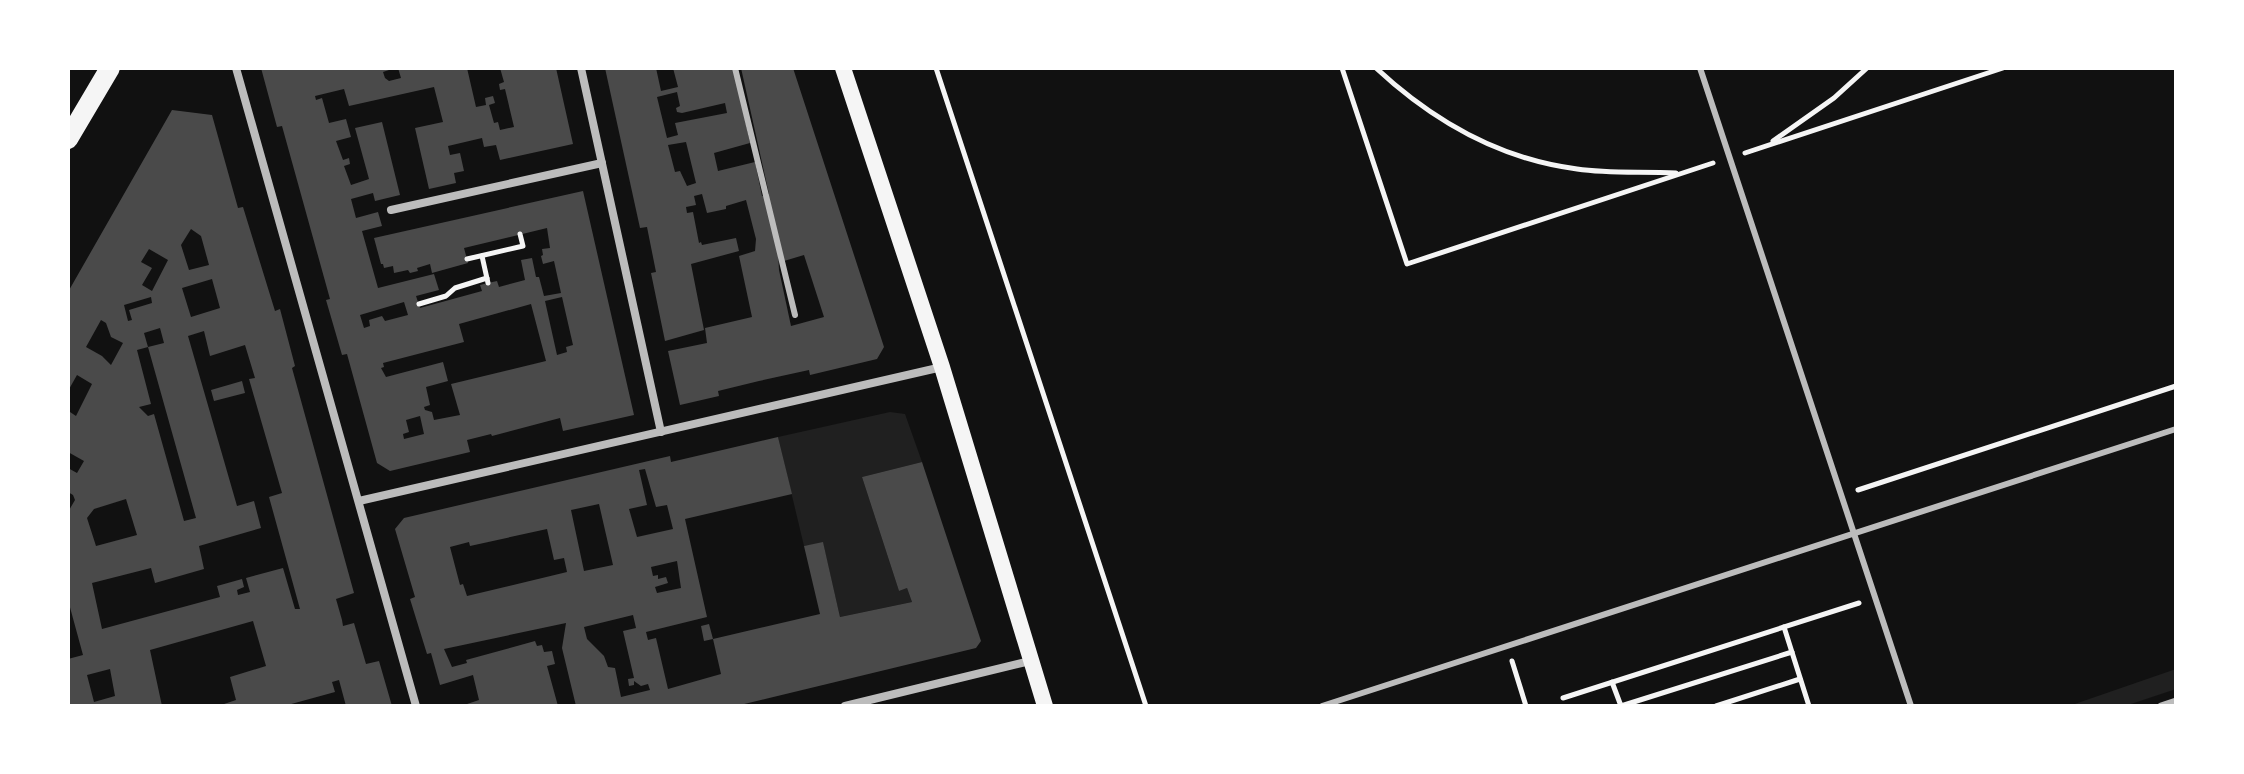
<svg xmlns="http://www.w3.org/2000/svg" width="2244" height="774" viewBox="0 0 2244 774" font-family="Rubik,sans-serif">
<rect width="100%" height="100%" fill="#111"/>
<!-- green -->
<g fill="#202020">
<path d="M890,412L905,414L922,462L862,477L899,591L907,588L912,602L840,617L823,543L804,546L778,437Z"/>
<path d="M2176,669V689L2125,706H2069Z"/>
</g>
<!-- building -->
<g fill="#4a4a4a" fill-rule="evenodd">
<path d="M261,68H395L383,72L385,78L389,81L401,78L398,68H467L476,107L486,105L485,98L493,96L495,103L489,105L494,123L498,122L500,130L514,127L505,89L500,90L499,84L504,82L500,68H556L573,144L500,160L496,145L484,147L482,138L448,146L450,155L460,153L464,171L454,173L456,183L429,189L415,128L443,122L434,87L349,106L344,89L315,96L316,100L322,98L329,123L346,119L351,137L336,141L343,160L349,158L350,164L344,166L351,185L369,179L355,128L382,122L400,195L375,201L373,193L351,199L356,218L378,212L382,226L362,231L378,288L434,274L439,290L416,296L420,308L482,291L480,285L488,283L497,281L499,287L525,280L521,260L532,258L536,277H539L544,296L561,293L554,261L543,264L541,256L543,255L542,249L550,248L547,228L464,248L468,263L432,273L430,264L417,268L418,271L410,273L408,270L394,273L393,266L384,268L383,264H381L374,238L583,191L634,415L563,431L560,418L492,436L491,434L467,440L470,452L390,471L377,463L347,354L342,355L333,324L326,300L330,299L282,126L277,127ZM562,297L573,345L566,347L567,352L557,355L545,301ZM404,302L408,315L385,321L382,316L369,320L370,326L364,328L360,315ZM531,304L546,361L451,384L460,415L434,420L432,412L425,410L424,407L430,405L426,387L448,381L443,362L386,377L381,368L384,367L383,363L464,342L459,324ZM420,416L424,434L404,439L403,434L409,432L406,420Z"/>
<path d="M605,68H656L661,91L678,87L673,68H734L750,143L714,153L718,171L755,162L762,196L769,194L741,68H793L884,347L877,359L810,375L809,370L759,381L718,391L719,396L680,405L668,351L707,343L705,328L752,317L739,256L755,251L756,239L746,200L726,206V209L707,213L702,194L694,196L696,205L686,207L687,213L693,212L699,243L701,242L702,245L736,238L739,251L691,264L704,330L665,341L651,273L656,272L647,227L640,228ZM677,92L680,106L676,108L677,112L682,113L725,103L727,113L675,123L678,135L667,138L657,97ZM686,142L696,183L687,186L680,171L675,172L668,145ZM778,252L784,261L804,255L824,317L791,326L779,270Z"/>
<path d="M172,110L212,115L238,208L243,207L275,311L280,309L295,366L292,368L354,593L336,599L342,620L343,626L354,623L366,664L379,661L392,706H346L339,680L332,682L335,692L284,706H218L236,700L230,677L266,666L253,621L150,650L162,706H68V659L83,655L68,600V512L75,500L73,495L68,492V468L77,473L84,461L68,452V416L70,412L76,416L92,384L77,375L68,391V292ZM191,229L201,236L209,265L189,270L181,245ZM149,249L168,260L152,291L142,285L152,268L141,262ZM212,279L220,308L191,317L182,288ZM151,297L152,303L129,310L132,320L128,321L124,305ZM101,320L106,323L111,337L123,343L111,365L102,356L86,347ZM160,328L164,343L148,347L196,518L184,521L154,414L148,416L139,407L151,404L137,350L148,347L144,333ZM204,331L210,356L245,345L255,378L249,379L282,493L269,497L300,609H295L283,568L246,578L250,592L238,595L237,590L244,587L242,579L217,586L220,597L102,629L92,583L151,568L155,583L204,569L199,546L261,528L254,501L237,506L188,336ZM126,499L137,535L96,546L87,518L94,509ZM110,669L115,696L94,702L87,675Z"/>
<path d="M242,381L245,393L214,401L211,390Z"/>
<path d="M778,437L792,494L685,519L707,617L646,632L648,640L656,638L668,689L721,674L713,639L704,641L701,626L709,624L713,639L820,614L804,546L823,542L840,617L912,602L907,588L899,591L862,477L922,462L981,641L976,648L736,706H576L562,648L566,623L444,649L452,667L467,663L466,660L535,641L537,646L542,645L544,652L552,651L555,664L547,666L558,706H461L479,700L473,675L440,685L431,653L427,654L410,599L415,597L395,529L404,518L670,456L671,462ZM645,469L656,507L667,505L673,529L637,537L629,509L647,505L639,470ZM599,504L613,565L584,571L571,510ZM547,529L554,560L564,558L567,572L467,596L463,584L460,585L450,547L469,542L470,546ZM677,561L681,588L657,593L655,587L668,583L666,577L658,579V575L653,576L651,567ZM633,615L636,628L623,631L634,678L628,679L629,686L634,685V681L641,686L648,684L650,690L621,697L615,668L608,667L604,656L587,639L584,627Z"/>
</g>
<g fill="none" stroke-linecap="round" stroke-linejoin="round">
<!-- path -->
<g stroke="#f5f5f5" stroke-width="5">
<path d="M936,68L1146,706"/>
<path d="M1342,68L1407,264L1713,163"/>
<path d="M1376,68C1433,121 1499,159 1577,169C1610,174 1643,171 1676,173"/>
<path d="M1773,141L1834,98L1867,68"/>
<path d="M1745,153L2003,68"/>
<path d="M482,256L488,283"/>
<path d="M467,259L523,246L520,234"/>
<path d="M419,304L446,296L455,288L487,278"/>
<path d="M1858,490L2176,386"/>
<path d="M1784,627L1809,706"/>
<path d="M1512,661L1526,706"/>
<path d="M1612,682L1621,706L1792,652"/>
<path d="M1563,698L1859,603"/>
<path d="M1716,706L1800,679"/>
</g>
<!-- service -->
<g stroke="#bcbcbc" stroke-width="6">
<path d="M735,68L795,315"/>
<path d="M1700,68L1911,706"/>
<path d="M1322,706L2176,429"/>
</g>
<!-- pedestrian -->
<path stroke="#bcbcbc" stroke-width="7" d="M2161,706L2176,701"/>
<!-- minor -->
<g stroke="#bcbcbc" stroke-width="8">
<path d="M236,68L416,706"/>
<path d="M581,68L661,432"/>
<path d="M391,210L602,163"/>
<path d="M359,501L942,367"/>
<path d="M845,706L1030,661"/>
</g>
<!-- secondary -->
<path stroke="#f5f5f5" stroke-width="16" d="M843,68L942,367L1045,706"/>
<!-- primary -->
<path stroke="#f5f5f5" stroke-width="20" d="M68,139L110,68"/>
</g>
<!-- border -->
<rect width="2244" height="774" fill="none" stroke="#ffffff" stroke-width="140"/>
</svg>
